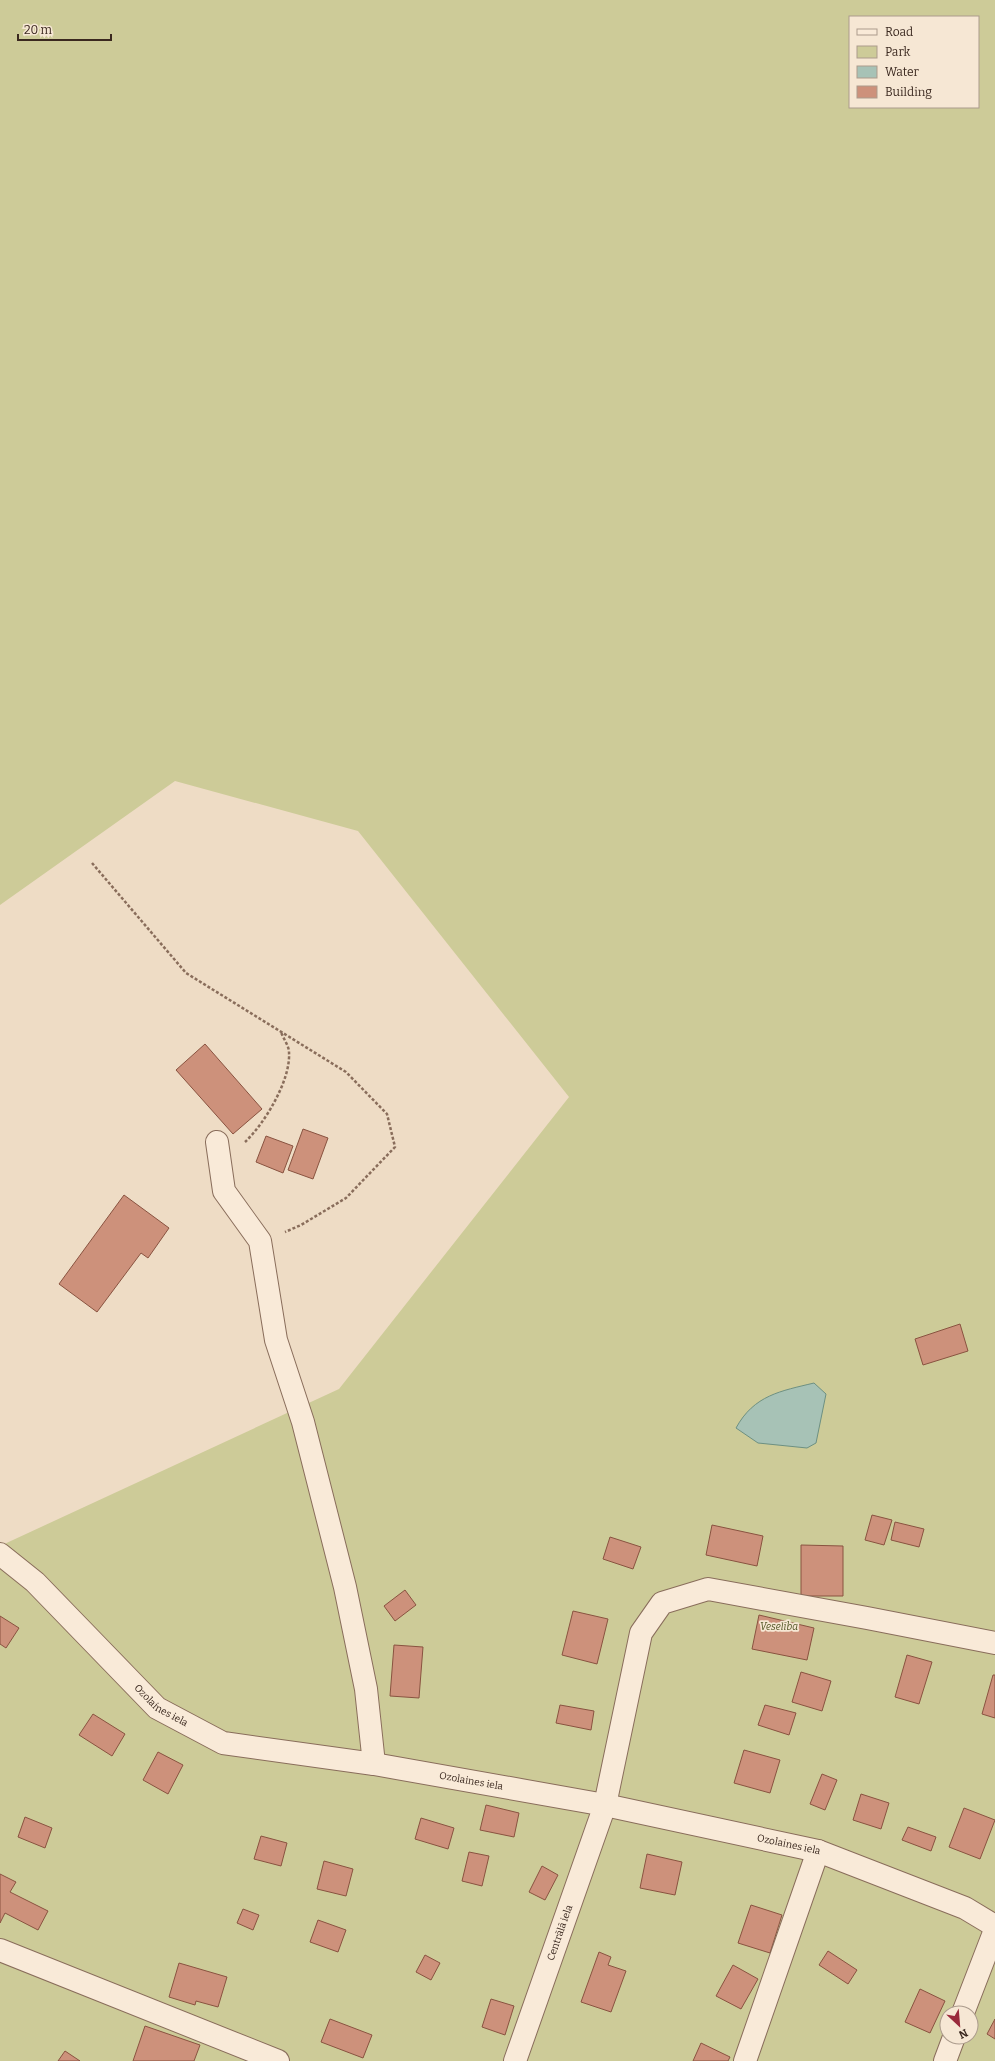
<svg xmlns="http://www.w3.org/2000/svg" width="995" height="2061" viewBox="0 0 995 2061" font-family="Bitter,serif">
<rect width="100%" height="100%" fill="#eedcc5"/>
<!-- green -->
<path fill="#cdcb98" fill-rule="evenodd" d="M0,0H995V2061H0V1546L339,1389L569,1097L358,831L175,781L0,905ZM850,17H978V107H850ZM947,2013H971V2037H947Z"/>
<!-- water -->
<path fill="#a7c2b6" stroke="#6d9082" d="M814,1383L826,1394L816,1443L807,1448L758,1443L736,1428C754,1395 781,1391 814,1383Z"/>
<!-- building -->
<g fill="#cd917b" stroke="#895340">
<path d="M205,1044L262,1109L233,1134L176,1070Z"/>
<path d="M303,1129L328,1138L313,1179L288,1170Z"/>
<path d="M266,1136L293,1146L283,1173L256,1162Z"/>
<path d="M124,1195L169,1228L148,1258L141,1253L97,1312L59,1284Z"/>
<path d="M960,1324L968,1351L923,1365L915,1339Z"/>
<path d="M872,1515L892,1520L884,1545L865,1540Z"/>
<path d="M895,1522L924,1529L919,1547L891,1540Z"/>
<path d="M712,1525L763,1536L757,1566L706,1555Z"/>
<path d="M610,1537L641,1547L633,1569L603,1559Z"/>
<path d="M801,1545L843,1546V1596H801Z"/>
<path d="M405,1590L416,1605L395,1621L384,1606Z"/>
<path d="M573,1611L608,1619L597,1664L562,1655Z"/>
<path d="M759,1615L814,1628L807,1660L752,1649Z"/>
<path d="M0,1616L19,1628L6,1648L0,1644Z"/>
<path d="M394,1645L423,1647L419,1698L390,1696Z"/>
<path d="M907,1655L932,1662L919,1704L895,1697Z"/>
<path d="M801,1672L831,1681L822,1711L792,1702Z"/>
<path d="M993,1675H995V1718L982,1714Z"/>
<path d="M560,1705L594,1711L591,1730L556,1723Z"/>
<path d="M765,1705L796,1713L789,1735L758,1725Z"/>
<path d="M93,1714L125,1734L112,1756L79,1735Z"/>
<path d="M744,1750L780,1760L770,1793L734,1783Z"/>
<path d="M158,1752L183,1765L168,1794L143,1780Z"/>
<path d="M822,1774L837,1780L825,1810L810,1804Z"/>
<path d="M861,1794L889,1803L881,1829L853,1820Z"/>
<path d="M486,1805L519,1813L514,1837L480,1830Z"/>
<path d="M964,1808L995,1820L980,1859L949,1847Z"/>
<path d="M25,1817L52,1828L45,1848L18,1837Z"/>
<path d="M421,1818L454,1828L448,1849L415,1839Z"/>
<path d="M908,1827L936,1837L931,1851L902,1840Z"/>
<path d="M261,1836L287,1843L281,1866L254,1859Z"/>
<path d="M469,1852L489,1856L482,1886L462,1881Z"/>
<path d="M647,1854L682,1862L675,1895L640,1888Z"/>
<path d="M324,1861L353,1869L346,1896L317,1889Z"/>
<path d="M542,1866L558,1875L545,1900L529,1892Z"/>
<path d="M0,1874L16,1882L10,1892L48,1911L38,1930L5,1913L0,1923Z"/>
<path d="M751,1905L782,1915L770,1953L738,1943Z"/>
<path d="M243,1909L259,1915L253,1930L237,1923Z"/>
<path d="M318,1920L346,1930L338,1952L310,1942Z"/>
<path d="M828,1951L857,1970L848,1984L819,1965Z"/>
<path d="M599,1952L611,1957L608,1965L626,1971L611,2012L581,2002Z"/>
<path d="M425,1955L440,1963L431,1980L416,1972Z"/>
<path d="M179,1963L227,1977L218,2007L196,2001L195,2005L169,1997Z"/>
<path d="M733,1965L758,1979L741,2009L716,1996Z"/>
<path d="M920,1989L945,2001L930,2033L905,2022Z"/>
<path d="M491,1999L514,2006L505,2035L482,2027Z"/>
<path d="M330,2019L372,2035L363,2058L321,2042Z"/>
<path d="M995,2019V2039L987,2034Z"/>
<path d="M145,2026L200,2045L194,2061H133Z"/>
<path d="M701,2043L730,2057L728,2061H693Z"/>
<path d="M65,2051L80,2061H58Z"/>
</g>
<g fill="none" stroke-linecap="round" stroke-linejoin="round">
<defs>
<g id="minor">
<path d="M217,1142L224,1191L260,1241L276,1340L303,1422L345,1587L366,1689L374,1764"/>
<path id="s1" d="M0,1554L35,1582L157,1708L223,1743L374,1764L605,1805L818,1851L965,1908L995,1926"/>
<path d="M0,1950L278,2061"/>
<path d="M963,2013L995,1930"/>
<path id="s2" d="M515,2061L605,1805L641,1633L662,1603L708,1589L867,1618L995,1643"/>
<path d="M745,2061L818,1851"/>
<path d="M945,2061L954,2037"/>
</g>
</defs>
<!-- minor casing -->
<use href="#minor" stroke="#896d5b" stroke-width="24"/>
<!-- path -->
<g stroke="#896d5b" stroke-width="2.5" stroke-dasharray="3 2" stroke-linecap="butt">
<path d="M92,863L186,973L346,1072L387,1114L395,1147L346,1198L301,1225L285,1232"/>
<path d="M245,1142C265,1123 291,1080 289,1052C289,1046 283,1038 281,1032"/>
</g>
<!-- minor -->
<use href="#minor" stroke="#f9ead8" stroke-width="22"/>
</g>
<g text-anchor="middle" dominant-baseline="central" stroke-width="3.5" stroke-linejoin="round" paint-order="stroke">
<!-- park labels -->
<g font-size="10" font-style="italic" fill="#515625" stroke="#f6e7d4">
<text x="779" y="1627">Veselība</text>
</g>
<!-- street labels -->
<g font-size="10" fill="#3a281f" stroke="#f6e7d4">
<text stroke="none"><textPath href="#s1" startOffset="222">Ozolaines iela</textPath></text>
<text stroke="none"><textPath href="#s1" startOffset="546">Ozolaines iela</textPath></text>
<text stroke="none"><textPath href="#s1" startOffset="870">Ozolaines iela</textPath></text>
<text stroke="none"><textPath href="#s2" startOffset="136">Centrālā iela</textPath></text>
</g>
</g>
<!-- legend -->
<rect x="849" y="16" width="130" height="92" fill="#f6e7d4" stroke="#ab9b8c"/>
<rect x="857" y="29" width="20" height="6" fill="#f9ead8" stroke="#ab9b8c"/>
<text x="885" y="36" font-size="12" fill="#3a281f">Road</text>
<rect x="857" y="46" width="20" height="12" fill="#cdcb98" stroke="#ab9b8c"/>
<text x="885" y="56" font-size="12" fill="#3a281f">Park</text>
<rect x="857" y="66" width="20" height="12" fill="#a7c2b6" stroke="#ab9b8c"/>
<text x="885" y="76" font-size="12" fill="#3a281f">Water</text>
<rect x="857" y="86" width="20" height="12" fill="#cd917b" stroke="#ab9b8c"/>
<text x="885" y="96" font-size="12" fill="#3a281f">Building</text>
<!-- north arrow -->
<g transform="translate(959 2025) rotate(154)"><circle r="19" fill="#f6e7d4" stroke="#ab9b8c"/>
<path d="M0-3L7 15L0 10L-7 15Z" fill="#992a3b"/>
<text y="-6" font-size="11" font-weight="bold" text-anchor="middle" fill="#3a281f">N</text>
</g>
<!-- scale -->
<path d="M18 34v6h93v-6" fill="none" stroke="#3a281f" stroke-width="2"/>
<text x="24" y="34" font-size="12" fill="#3a281f" stroke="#f6e7d4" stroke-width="3" paint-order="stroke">20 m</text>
</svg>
